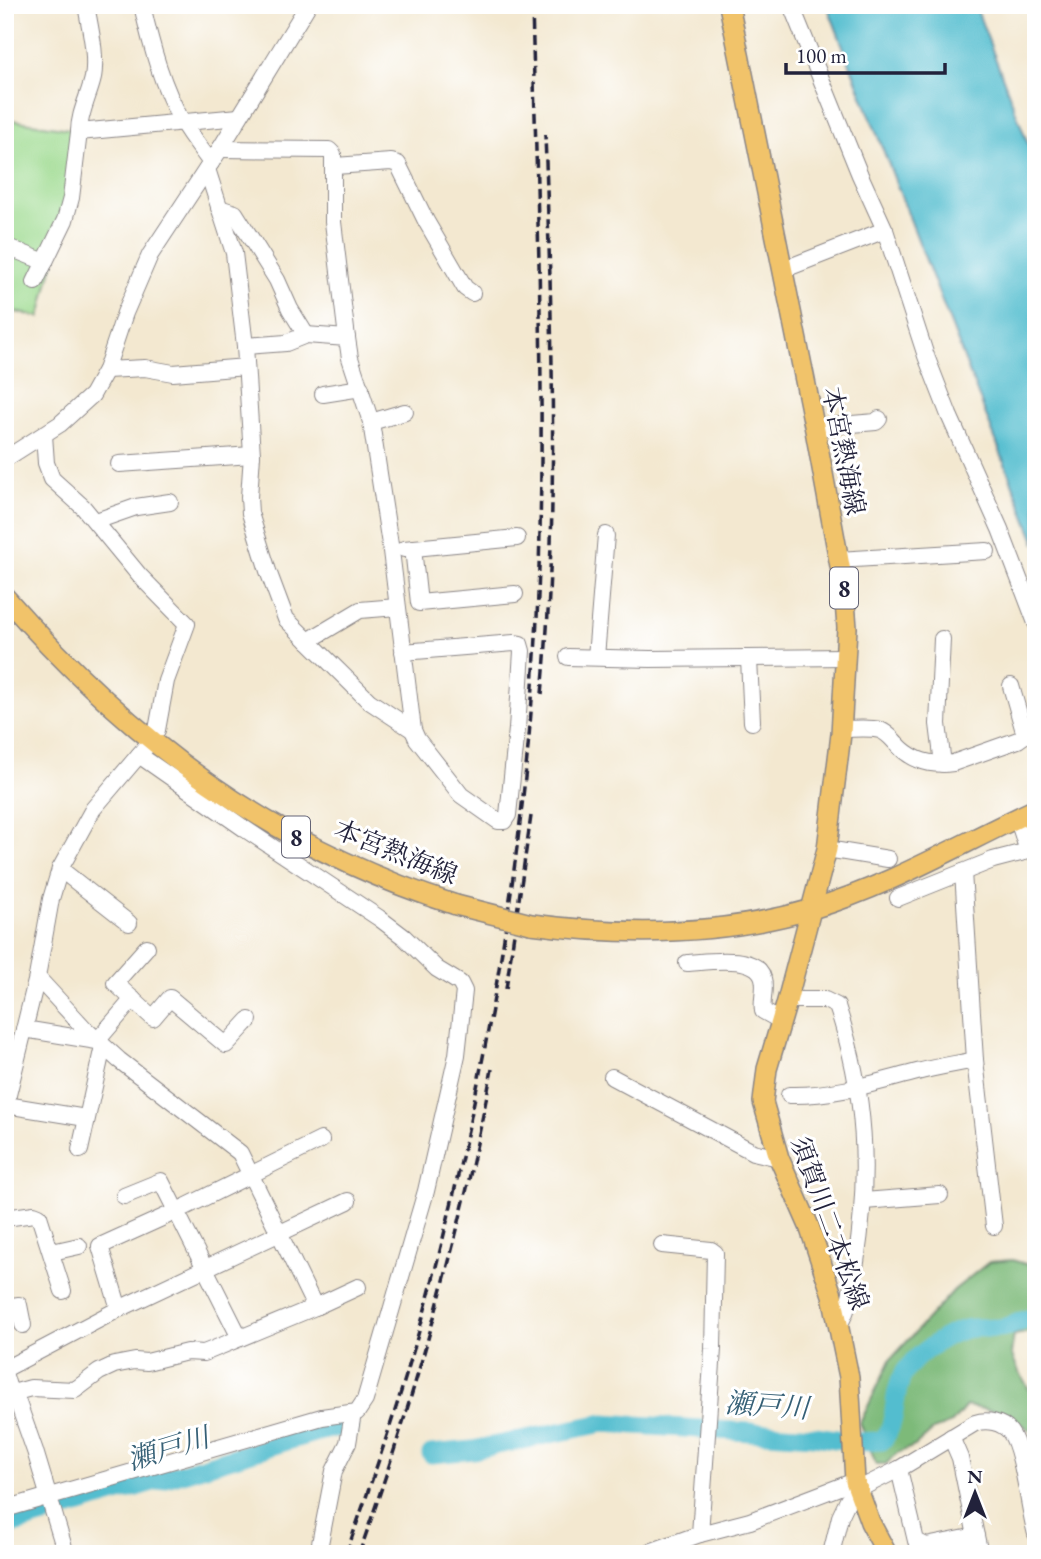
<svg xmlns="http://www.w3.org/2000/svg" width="1041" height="1559" viewBox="0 0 1041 1559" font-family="'EB Garamond','Noto Serif JP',serif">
<rect width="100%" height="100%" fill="#fff"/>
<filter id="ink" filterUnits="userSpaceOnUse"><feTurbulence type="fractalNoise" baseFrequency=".0143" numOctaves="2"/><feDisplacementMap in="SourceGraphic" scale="14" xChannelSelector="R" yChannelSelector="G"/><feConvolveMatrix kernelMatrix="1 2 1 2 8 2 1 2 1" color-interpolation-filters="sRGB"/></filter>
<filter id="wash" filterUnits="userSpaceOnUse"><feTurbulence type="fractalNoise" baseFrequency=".00686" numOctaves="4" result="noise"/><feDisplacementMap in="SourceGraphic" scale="28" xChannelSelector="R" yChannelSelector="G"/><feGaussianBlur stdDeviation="1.57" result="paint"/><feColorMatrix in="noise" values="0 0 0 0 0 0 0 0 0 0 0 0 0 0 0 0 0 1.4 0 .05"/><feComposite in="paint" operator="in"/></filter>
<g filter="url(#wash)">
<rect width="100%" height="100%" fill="#f3e8d0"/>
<!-- green -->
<path fill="#9cda8e" stroke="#5f7e64" stroke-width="2" d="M5,119L76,130L67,205L40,317L11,311L5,307Z"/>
<!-- forest -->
<path fill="#7dba79" stroke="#506e5a" stroke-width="2" d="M1012,1260L1036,1267V1331L1014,1335L1011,1353L1018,1370L1036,1401V1435L1007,1413L966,1406L952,1423L933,1430L915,1446L897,1453L886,1464H876L860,1423L890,1360L954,1290L989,1262Z"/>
<!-- water -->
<path fill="#53bdcf" stroke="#3a7085" stroke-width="2" d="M827,5H975L1036,165V544Z"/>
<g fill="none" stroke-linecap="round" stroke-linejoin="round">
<!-- river -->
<g stroke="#53bdcf" stroke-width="19">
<path d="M431,1454L473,1450L603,1423L815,1436L856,1442L882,1441C899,1422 891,1396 903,1375C913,1356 951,1329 973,1328C983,1327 995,1330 1005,1327C1016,1325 1024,1318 1036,1318"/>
<path d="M5,1527L317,1432L333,1428H349"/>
</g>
</g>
</g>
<g filter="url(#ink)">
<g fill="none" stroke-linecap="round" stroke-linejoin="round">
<defs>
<g id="minor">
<path d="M86,5C90,28 97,55 93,78C89,96 79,113 79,132L239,117"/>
<path d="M142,5C151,45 162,87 183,123C191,137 202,150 211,163"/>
<path d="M791,5L860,175L885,230L926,356L949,415L1000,529L1036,623"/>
<path d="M220,149L329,150L333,154V222L347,338L350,358L371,422L391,551L413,730L417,739L461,795L498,821H504L508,815L517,729L522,651L520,644L514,643L403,652"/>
<path d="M335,166L391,162L398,164L426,221L465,288L472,293"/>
<path d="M207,169L234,253L245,346L252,455L249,497L250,513L268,571L286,619L369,701L413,730"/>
<path d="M219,208L235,213L277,280L290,309L306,335"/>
<path d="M5,246L45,262"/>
<path d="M782,270L885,230"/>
<path d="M35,282L65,220L71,198L79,132"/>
<path d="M245,346L286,343L306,335L347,338"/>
<path d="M106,370L145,368L173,373L246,367"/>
<path d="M323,394L361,388"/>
<path d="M371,422L405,412"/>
<path d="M815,430L828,426L876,422L879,419"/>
<path d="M5,459L60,424L92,395L106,370L125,313L150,255L220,149L308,5"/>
<path d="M119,464L252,455"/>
<path d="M96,521L136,507L170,502"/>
<path d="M413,548L419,603L515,594"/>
<path d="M404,549L517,538"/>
<path d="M838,560L987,551"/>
<path d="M942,639L938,724L943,764"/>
<path d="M308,641L360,610L397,607"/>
<path d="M568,657L650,659L845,657"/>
<path d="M596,657L606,535"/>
<path d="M749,659L752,722"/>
<path d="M841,729C854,729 869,727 880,730C888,733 892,739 897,744C912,761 931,766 953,763L1018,740L1025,735L1011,686"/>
<path d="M1017,817L1028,851"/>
<path d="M827,849L888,859"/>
<path d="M60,869L129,923"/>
<path d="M963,872L975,1060L994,1226"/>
<path d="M898,898L993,860L1036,849"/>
<path d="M147,947L115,983L153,1018L170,998L226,1045L249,1020"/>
<path d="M687,963C706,962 757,953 763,978C766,989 761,1000 763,1011L781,1021"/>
<path d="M787,1000H825L837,1006C866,1093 870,1173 856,1262C852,1285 851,1305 839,1325"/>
<path d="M24,1029L97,1041L133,999"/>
<path d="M612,1077L753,1152L779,1158"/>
<path d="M789,1095C834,1096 874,1083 917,1072C936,1067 956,1064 975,1060"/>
<path d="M6,1105L86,1118"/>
<path d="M5,1107L37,977L51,899L60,869L93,809L150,742L157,730L166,681L187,624L139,575L83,507L52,479L46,463L44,435"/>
<path d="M80,1150L103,1046"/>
<path d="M124,1196L161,1181L240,1338"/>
<path d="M864,1201L940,1195"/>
<path d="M5,1218L34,1214L39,1216L63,1291"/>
<path d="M662,1245L711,1250L715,1253L713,1349L700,1534"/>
<path d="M52,1252L79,1246"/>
<path d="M5,1307L19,1305L23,1325"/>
<path d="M315,1307L358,1287"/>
<path d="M119,1309L100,1246L175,1212L321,1140"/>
<path d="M5,1369L119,1309L348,1201"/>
<path d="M5,1376L8,1386L17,1400L35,1451L66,1554"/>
<path d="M5,1395L31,1388L75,1390L99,1372L114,1365L135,1361L147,1362L187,1352L204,1353L315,1307L240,1153L119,1060L86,1030L37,977"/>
<path d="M951,1437L960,1458L976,1536"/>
<path d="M899,1469L916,1541L926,1546L976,1536L980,1554"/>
<path d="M5,1509L322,1417L357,1412L365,1400L426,1191L457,1055L464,991L460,983L437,969L404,937L379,918L245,829L139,755"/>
<path d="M318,1554L334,1471L348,1443L353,1413"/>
<path d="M644,1554L700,1534L750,1521L855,1481"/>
<path d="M831,1554L840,1517L848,1500L857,1490L899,1469L975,1423C987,1419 1002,1422 1010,1432C1023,1449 1029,1510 1036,1534"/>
</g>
<g id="major">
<path d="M729,5L815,430L844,588L847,628L841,734L827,849L786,1005L767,1069L763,1102L779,1158L809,1226L832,1295L849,1377L855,1481L870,1522L887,1554"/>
<path d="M5,597C132,742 271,846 456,905"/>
<path d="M531,924C623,936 721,936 812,909C890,886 962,843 1036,809"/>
</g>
</defs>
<!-- minor casing -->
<use href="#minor" stroke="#8a8586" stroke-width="18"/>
<!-- major casing -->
<use href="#major" stroke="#8a8586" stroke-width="22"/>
<!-- minor -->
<use href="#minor" stroke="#fff" stroke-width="16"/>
<!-- major -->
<use href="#major" stroke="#f1c36a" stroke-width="19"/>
<!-- rail -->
<g stroke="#22223b" stroke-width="3.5" stroke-dasharray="10 5" stroke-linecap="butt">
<path d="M542,694C559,509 552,321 545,135"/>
<path d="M506,989L531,816"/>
<path d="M346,1554C377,1467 407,1380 430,1290C476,1112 511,931 528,747C551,501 538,252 532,5"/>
<path d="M359,1554C415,1396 461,1234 492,1069"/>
</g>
<defs>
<path id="major-bridge" d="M456,905L531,924"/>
</defs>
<!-- major-bridge casing -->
<use href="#major-bridge" stroke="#8a8586" stroke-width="22" stroke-linecap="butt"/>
<!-- major-bridge -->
<use href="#major-bridge" stroke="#f1c36a" stroke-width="19"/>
</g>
</g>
<g text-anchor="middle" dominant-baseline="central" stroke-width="6" stroke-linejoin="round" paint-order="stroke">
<!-- shield labels -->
<g fill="#fff" stroke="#646476" stroke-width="2">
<rect x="830" y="567.5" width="28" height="41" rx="5"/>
<rect x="282" y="816.5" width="28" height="41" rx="5"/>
</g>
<g font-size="24" font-weight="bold" fill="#22223b">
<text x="844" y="588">8</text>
<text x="296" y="837">8</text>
</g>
<!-- street labels -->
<g font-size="26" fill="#22223b" stroke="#fff">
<text transform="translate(844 451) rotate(79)">本宮熱海線</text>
<text transform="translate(396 852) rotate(22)">本宮熱海線</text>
<text transform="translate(830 1223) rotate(70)">須賀川二本松線</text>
</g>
<!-- water labels -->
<g font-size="28" font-style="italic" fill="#366076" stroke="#fff">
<text transform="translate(767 1405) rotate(4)">瀬戸川</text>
<text transform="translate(168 1448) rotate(-17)">瀬戸川</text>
</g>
</g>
<!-- margin -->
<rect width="1041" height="1559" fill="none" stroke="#fff" stroke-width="28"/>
<!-- north arrow -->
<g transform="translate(975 1493)" stroke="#ffffff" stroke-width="5" paint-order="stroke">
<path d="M0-5L12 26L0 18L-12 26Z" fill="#22223b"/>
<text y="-10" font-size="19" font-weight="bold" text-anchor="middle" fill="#22223b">N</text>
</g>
<!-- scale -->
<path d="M786 63v10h159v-10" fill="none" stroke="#22223b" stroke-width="3.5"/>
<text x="796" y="63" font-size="21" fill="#22223b" stroke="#ffffff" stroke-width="5" paint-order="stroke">100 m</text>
</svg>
